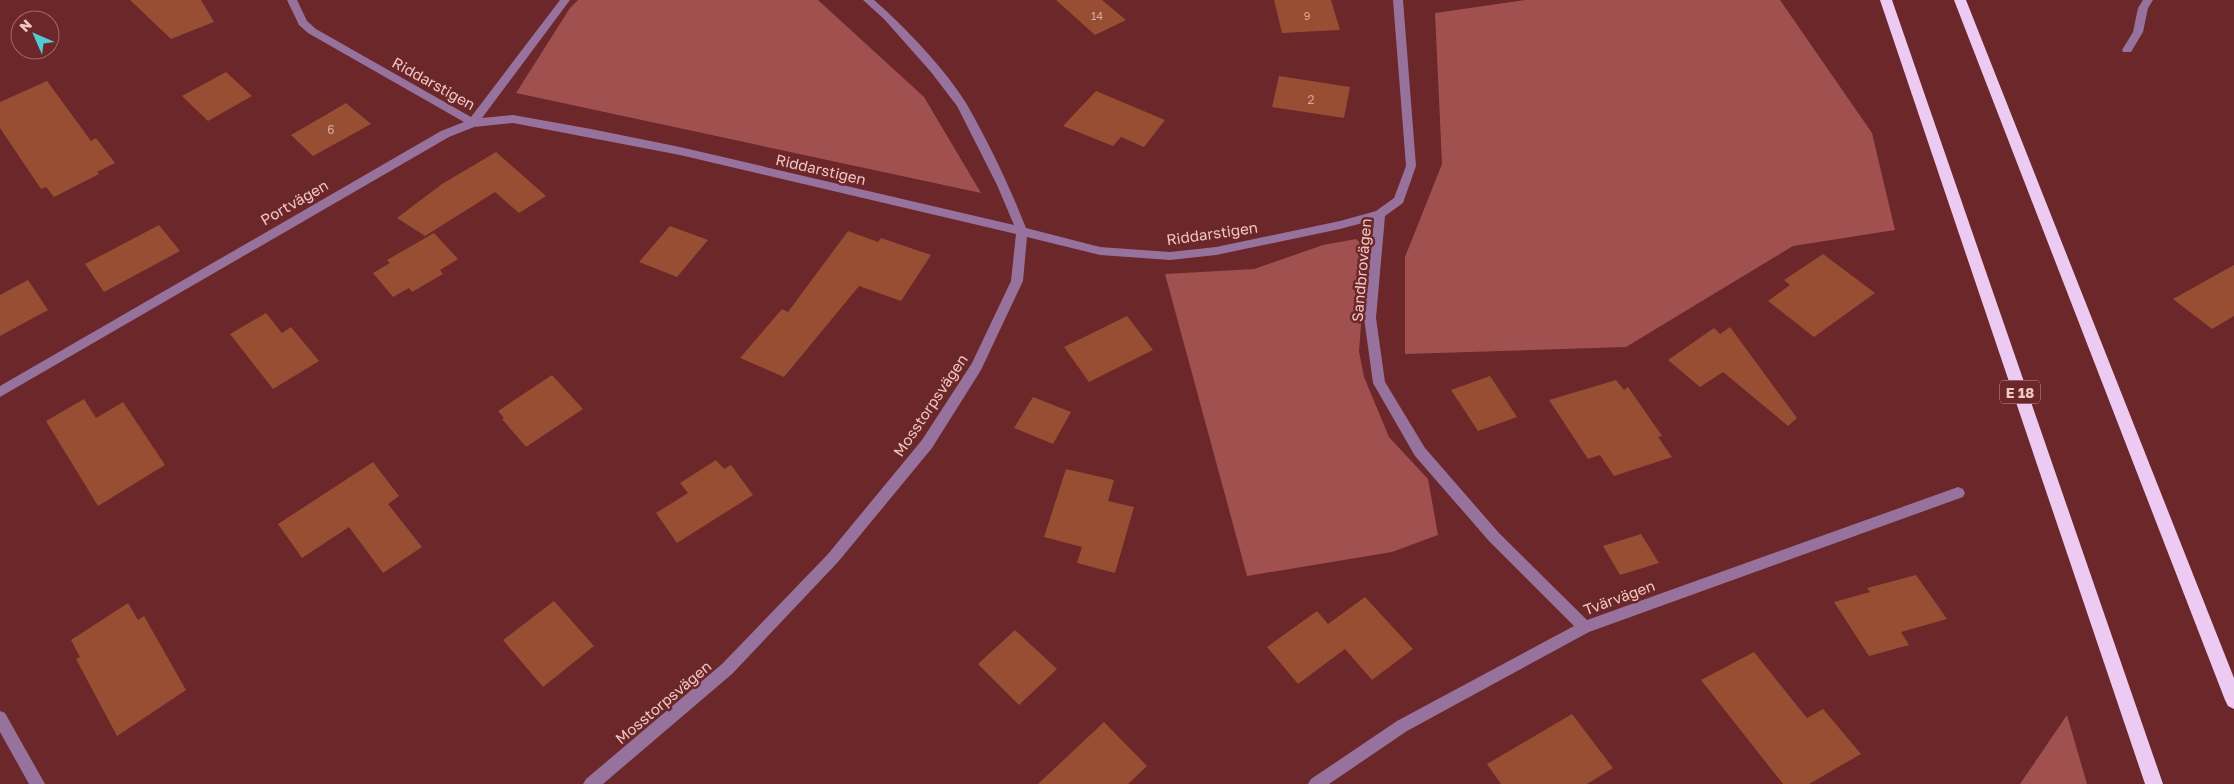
<svg xmlns="http://www.w3.org/2000/svg" width="2234" height="784" viewBox="0 0 2234 784" font-family="'Golos Text',sans-serif">
<rect width="100%" height="100%" fill="#6b2729"/>
<!-- forest -->
<g fill="#9f504f">
<path d="M578,0H818L924,97L981,193L516,93L570,8Z"/>
<path d="M1525,0H1780L1872,133L1895,230L1793,246L1626,347L1405,354V257L1442,164L1435,13Z"/>
<path d="M1356,239L1367,249L1359,351L1364,377L1389,437L1428,479L1438,535L1392,552L1247,576L1165,274L1254,269L1323,245Z"/>
<path d="M2067,715L2087,784H2020Z"/>
</g>
<!-- building -->
<g fill="#974e32">
<path d="M130,0H201L214,22L171,39Z"/>
<path d="M1056,0H1102L1126,20L1095,35Z"/>
<path d="M1274,0H1331L1340,30L1282,33Z"/>
<path d="M226,72L252,96L208,121L182,96Z"/>
<path d="M1279,76L1350,87L1344,118L1272,107Z"/>
<path d="M47,81L91,141L96,138L115,163L97,172L99,174L54,197L46,187L41,189L0,128V102Z"/>
<path d="M1096,91L1165,120L1144,147L1121,137L1113,146L1063,126Z"/>
<path d="M346,103L371,124L313,156L291,135Z"/>
<path d="M496,152L546,196L519,213L495,192L425,236L397,218L442,184Z"/>
<path d="M159,225L180,251L104,292L85,264Z"/>
<path d="M670,226L708,240L677,277L639,262Z"/>
<path d="M848,231L878,242L881,238L931,255L901,301L859,286L784,377L740,358L782,309L788,312Z"/>
<path d="M434,233L458,259L440,270L443,274L412,292L409,288L393,297L373,273L390,263L387,260Z"/>
<path d="M1823,254L1875,293L1814,337L1768,301L1790,285L1784,280Z"/>
<path d="M2234,265V316L2212,329L2173,299Z"/>
<path d="M28,280L48,310L0,336V295Z"/>
<path d="M266,313L282,333L291,327L319,361L273,389L230,334Z"/>
<path d="M1127,316L1153,350L1089,382L1064,347Z"/>
<path d="M1730,327L1797,418L1788,426L1723,372L1700,387L1668,360L1714,328L1720,334Z"/>
<path d="M552,375L583,409L526,447L502,419L504,418L498,411Z"/>
<path d="M1490,376L1517,417L1478,431L1451,390Z"/>
<path d="M1616,380L1624,390L1628,387L1662,436L1658,437L1672,457L1614,476L1600,455L1588,459L1549,400Z"/>
<path d="M1033,397L1071,412L1053,444L1014,428Z"/>
<path d="M84,399L96,418L123,402L165,465L98,506L46,421Z"/>
<path d="M716,460L724,469L731,465L753,495L677,543L656,513L688,493L680,483Z"/>
<path d="M373,462L399,496L388,504L422,547L383,573L349,527L302,558L278,524Z"/>
<path d="M1066,469L1114,480L1108,501L1134,507L1115,573L1077,563L1082,547L1044,537Z"/>
<path d="M1641,534L1659,563L1620,575L1603,546Z"/>
<path d="M1916,575L1947,619L1901,632L1909,645L1869,656L1834,602L1870,592L1867,588Z"/>
<path d="M1365,597L1413,649L1372,680L1345,649L1298,684L1267,647L1317,611L1328,624Z"/>
<path d="M554,601L594,646L543,687L503,640Z"/>
<path d="M128,603L138,620L144,616L186,690L117,736L76,659L80,657L71,640Z"/>
<path d="M1015,630L1057,669L1019,705L978,664Z"/>
<path d="M1754,652L1807,718L1823,709L1861,754L1809,784H1783L1701,680Z"/>
<path d="M1572,714L1613,768L1587,784H1501L1487,764Z"/>
<path d="M1104,722L1147,766L1128,784H1038Z"/>
</g>
<g fill="none" stroke-linecap="round" stroke-linejoin="round">
<!-- minor -->
<g fill="#96729c" fill-rule="evenodd">
<path d="M287,0H297L307,21L316,29L471,117L560,0H570L482,118L513,115L591,129L680,147L1014,225L997,185L957,106L931,72L884,19L863,0H874C903,25 946,70 966,103C989,143 1009,185 1026,228L1100,247L1170,252L1216,247L1340,221L1376,211L1394,198L1406,166L1393,0H1403L1416,166L1403,203L1385,216L1376,318L1385,382L1425,448L1499,533L1587,620L1958,487L1963,489L1965,493L1963,497L1589,632L1407,731L1329,784H1308L1311,779L1397,721L1574,626L1489,541L1415,456L1373,383L1364,318L1374,220L1340,229L1216,255L1170,260L1100,255L1027,237L1023,281L981,370L932,448L838,562L732,674L603,784H583L586,779L722,664L828,554L922,440L972,363L1011,281L1016,234L680,155L513,123L474,127L449,137L0,397V386L441,131L464,122L308,33L299,25Z"/>
<path d="M2143,0H2153L2148,8L2143,32L2131,52H2123L2122,50L2133,32L2138,8Z"/>
<path d="M0,711L5,713L45,784H29L0,732Z"/>
</g>
<!-- highway -->
<g fill="#edcaf2" fill-rule="evenodd">
<path d="M1880,0H1892L2163,784H2145Z"/>
<path d="M1954,0H1966L2234,678V709L2228,706L2225,700Z"/>
</g>
</g>
<g text-anchor="middle" dominant-baseline="central" stroke-width="5" stroke-linejoin="round" paint-order="stroke">
<!-- far-number labels -->
<g font-size="11" fill="#daa8a0">
<text x="1097" y="15">14</text>
<text x="1307" y="15">9</text>
</g>
<!-- number labels -->
<g font-size="12" fill="#daa8a0">
<text x="1311" y="99">2</text>
<text x="331" y="129">6</text>
</g>
<!-- shield labels -->
<rect fill="#6b2729" stroke="#c99696" stroke-width="1" x="2000" y="380.5" width="40" height="23" rx="4"/>
<g font-size="14" font-weight="bold" fill="#f1c6c4">
<text x="2020" y="392">E 18</text>
</g>
<!-- street labels -->
<g font-size="15" fill="#f1c6c4" stroke="#6b2729">
<text transform="translate(434 83) rotate(29)">Riddarstigen</text>
<text transform="translate(821 169) rotate(13)">Riddarstigen</text>
<text transform="translate(294 202) rotate(-30)">Portvägen</text>
<text transform="translate(1212 233) rotate(-8)">Riddarstigen</text>
<text transform="translate(1361 270) rotate(-85)">Sandbrovägen</text>
<text transform="translate(930 405) rotate(-56)">Mosstorpsvägen</text>
<text transform="translate(1619 597) rotate(-20)">Tvärvägen</text>
<text transform="translate(663 702) rotate(-40)">Mosstorpsvägen</text>
</g>
</g>
<!-- north arrow -->
<g transform="translate(35 35) rotate(315)"><circle r="24" fill="#6b2729" stroke="#a16767"/>
<path d="M0-4L9 19L0 12L-9 19Z" fill="#51ccd4"/>
<text y="-8" font-size="14" font-weight="bold" text-anchor="middle" fill="#f1c6c4">N</text>
</g>
</svg>
